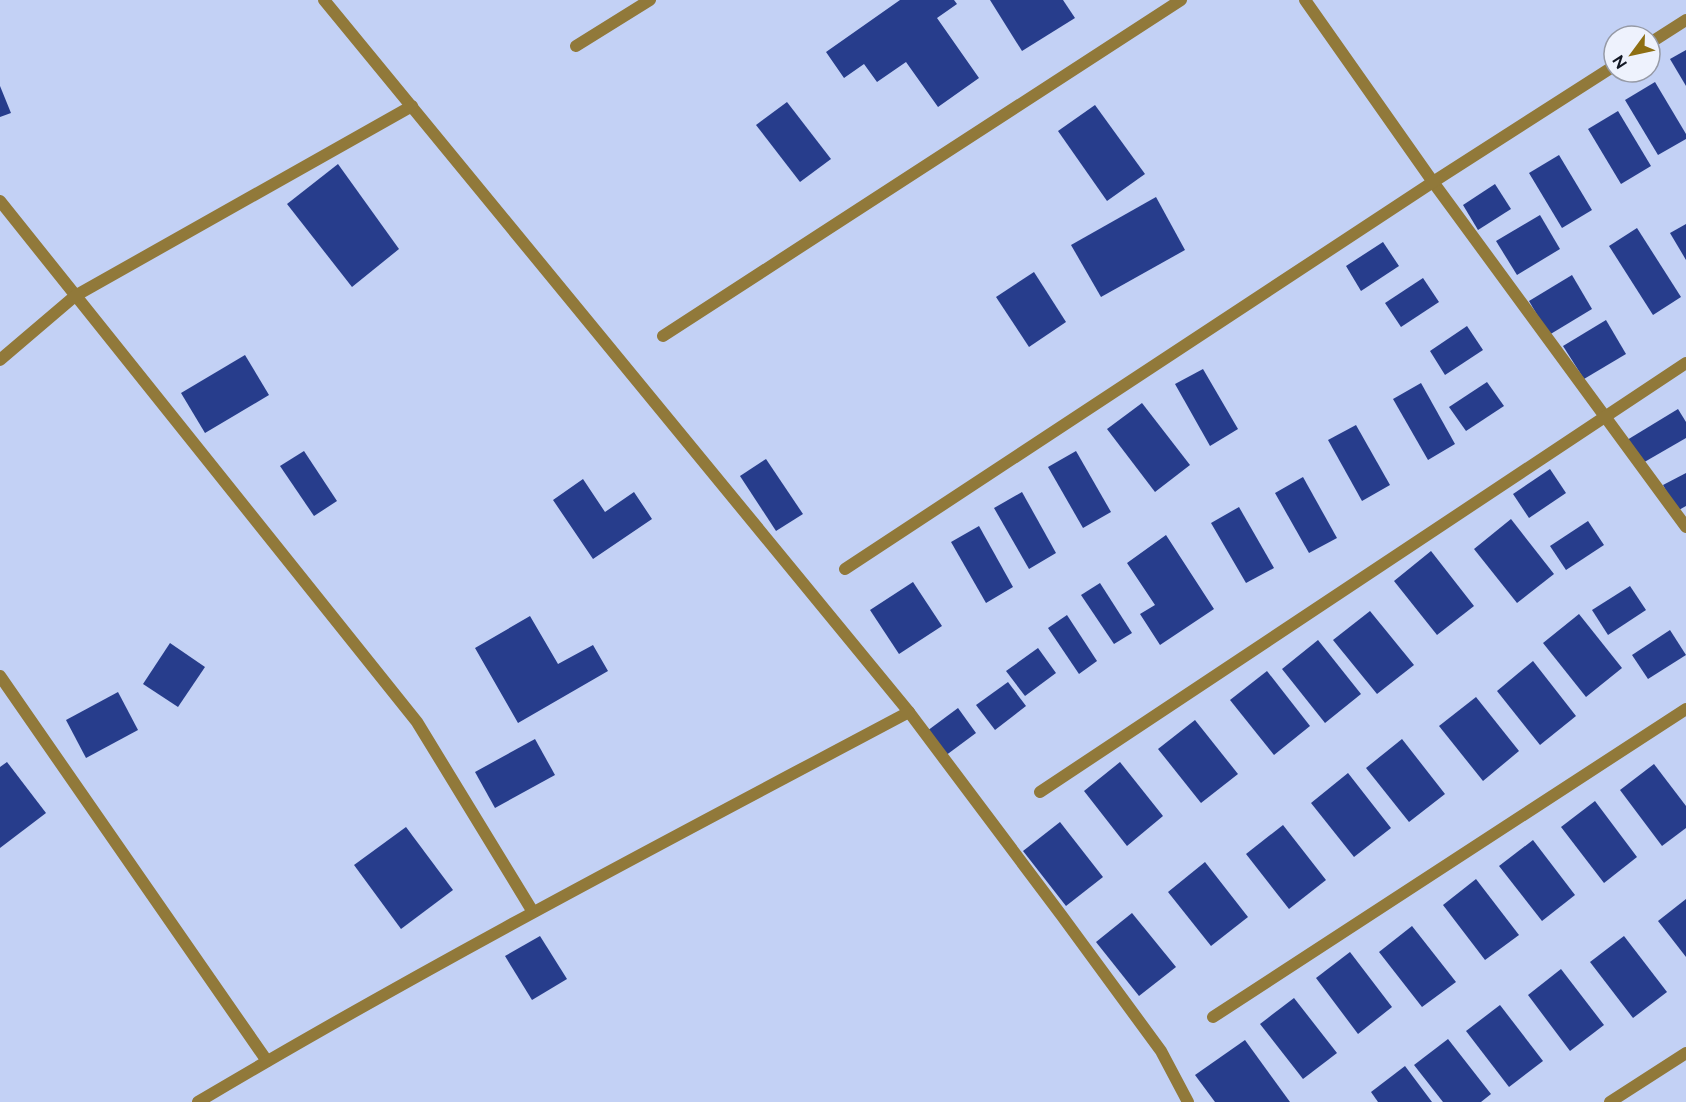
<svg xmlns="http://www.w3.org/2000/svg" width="1686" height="1102" viewBox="0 0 1686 1102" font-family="Raleway,sans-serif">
<rect width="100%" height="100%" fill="#c3d1f5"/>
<!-- building -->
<g fill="#273d8c">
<path d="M900,0H954L957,4L937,18L979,78L938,107L906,62L877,82L864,64L844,78L826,52Z"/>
<path d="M990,0H1063L1075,18L1022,51Z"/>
<path d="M1686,50V86L1670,59Z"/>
<path d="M1655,82L1686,134V139L1658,155L1625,100Z"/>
<path d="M0,86L11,113L0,117Z"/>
<path d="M787,102L831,159L800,182L756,125Z"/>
<path d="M1095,105L1145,174L1107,201L1058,131Z"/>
<path d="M1618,111L1651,166L1621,184L1588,129Z"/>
<path d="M1559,155L1592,210L1562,228L1529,173Z"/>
<path d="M338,164L399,249L352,287L287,204Z"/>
<path d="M1495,184L1511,209L1478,230L1463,205Z"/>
<path d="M1156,197L1185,250L1101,297L1071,245Z"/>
<path d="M1540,215L1560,249L1517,275L1496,241Z"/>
<path d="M1686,224V260L1670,233Z"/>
<path d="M1637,228L1681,297L1653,315L1609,246Z"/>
<path d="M1383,242L1399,266L1361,291L1346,266Z"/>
<path d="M1034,272L1066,322L1029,347L996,297Z"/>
<path d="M1572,275L1592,309L1549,335L1529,301Z"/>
<path d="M1423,278L1439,302L1401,327L1385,303Z"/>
<path d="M1606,320L1626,354L1584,379L1563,346Z"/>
<path d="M1467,326L1483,350L1445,375L1430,351Z"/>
<path d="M245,355L269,395L205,433L181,393Z"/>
<path d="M1203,369L1238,429L1210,446L1175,384Z"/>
<path d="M1487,382L1504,406L1466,431L1449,407Z"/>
<path d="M1421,383L1455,444L1428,460L1393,399Z"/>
<path d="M1142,403L1190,465L1155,492L1107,429Z"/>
<path d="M1678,409L1686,422V438L1641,464L1627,440Z"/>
<path d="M1356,425L1390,485L1362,501L1328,440Z"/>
<path d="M304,451L337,501L314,516L280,466Z"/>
<path d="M1076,451L1111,512L1083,528L1048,467Z"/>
<path d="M766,459L803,514L776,531L740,476Z"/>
<path d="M1550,469L1566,493L1529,518L1513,494Z"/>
<path d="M1686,473V506L1677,511L1663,485Z"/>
<path d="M1303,477L1337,538L1309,553L1275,493Z"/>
<path d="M583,479L605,512L634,492L652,519L593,559L553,500Z"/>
<path d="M1022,492L1056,553L1029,569L994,508Z"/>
<path d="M1239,507L1274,568L1246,583L1211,523Z"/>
<path d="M1511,519L1554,574L1517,603L1474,549Z"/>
<path d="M1588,521L1604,545L1566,570L1550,546Z"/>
<path d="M979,526L1013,587L986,603L951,542Z"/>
<path d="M1166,535L1214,609L1160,645L1140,614L1155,605L1127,563Z"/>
<path d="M1431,551L1474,606L1437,635L1394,581Z"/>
<path d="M913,582L942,626L899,654L870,610Z"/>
<path d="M1100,583L1132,633L1114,644L1081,595Z"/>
<path d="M1630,586L1646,610L1608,635L1592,610Z"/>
<path d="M1370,611L1414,665L1377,694L1333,640Z"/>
<path d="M1579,614L1622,668L1586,697L1543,643Z"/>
<path d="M1067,615L1097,661L1079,674L1048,628Z"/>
<path d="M530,616L558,664L593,645L608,671L518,723L475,648Z"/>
<path d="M1670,630L1686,655L1648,679L1632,655Z"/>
<path d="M1318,640L1361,694L1325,723L1282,669Z"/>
<path d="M170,643L205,667L178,707L143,684Z"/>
<path d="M1038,648L1056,673L1025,696L1006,671Z"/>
<path d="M1533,661L1576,716L1540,745L1497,691Z"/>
<path d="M1267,671L1310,726L1274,755L1230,700Z"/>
<path d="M1008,682L1026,706L995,730L976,705Z"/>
<path d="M118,692L138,730L86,758L66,720Z"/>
<path d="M1476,697L1519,751L1483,781L1439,726Z"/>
<path d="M958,708L976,733L945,756L927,731Z"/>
<path d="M1195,720L1238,774L1201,803L1158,749Z"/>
<path d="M535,739L555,775L495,808L475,772Z"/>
<path d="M1402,739L1445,794L1409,822L1366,768Z"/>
<path d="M7,762L46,813L0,848V767Z"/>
<path d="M1120,762L1163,816L1127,846L1084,791Z"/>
<path d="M1654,764L1686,806V828L1662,846L1620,790Z"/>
<path d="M1348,773L1391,828L1354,857L1311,803Z"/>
<path d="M1595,801L1637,857L1604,883L1561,827Z"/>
<path d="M1060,822L1103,877L1066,906L1023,851Z"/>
<path d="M1283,825L1326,880L1289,909L1246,854Z"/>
<path d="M406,827L453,890L401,929L354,865Z"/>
<path d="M1533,840L1575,895L1542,921L1499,866Z"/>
<path d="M1205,862L1248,917L1211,946L1168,892Z"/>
<path d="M1476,879L1519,935L1485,960L1443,905Z"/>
<path d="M1686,899V957L1658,921Z"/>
<path d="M1132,913L1176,967L1139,996L1096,942Z"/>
<path d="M1412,926L1456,982L1422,1007L1379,952Z"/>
<path d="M540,936L567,979L532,1000L505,956Z"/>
<path d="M1624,936L1667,992L1633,1018L1590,962Z"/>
<path d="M1350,952L1392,1007L1358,1034L1316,978Z"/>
<path d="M1561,969L1604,1025L1570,1051L1528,995Z"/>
<path d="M1294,998L1337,1053L1303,1079L1260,1024Z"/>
<path d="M1500,1005L1543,1061L1509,1087L1466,1031Z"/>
<path d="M1448,1039L1491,1094L1481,1102H1443L1414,1065Z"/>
<path d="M1245,1040L1290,1102H1215L1195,1075Z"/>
<path d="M1405,1066L1432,1102H1378L1371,1092Z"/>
</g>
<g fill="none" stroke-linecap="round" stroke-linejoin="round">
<!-- minor -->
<g stroke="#91793a" stroke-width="12">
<path d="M324,0L909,712L1062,916L1161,1051L1188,1102"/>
<path d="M1305,0L1433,182L1686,527"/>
<path d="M1650,43L1686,20"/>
<path d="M576,46L650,0"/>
<path d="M0,201L417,722L533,912"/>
<path d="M663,336L1181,0"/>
<path d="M0,360L75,296L412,106"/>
<path d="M845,569L1433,182L1614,66"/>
<path d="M0,676L267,1061"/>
<path d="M1040,792L1686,363"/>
<path d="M1213,1017L1686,709"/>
<path d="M198,1102C430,964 670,839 909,712"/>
<path d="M1610,1102L1686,1053"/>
</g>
</g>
<!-- north arrow -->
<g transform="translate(1632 54) rotate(237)"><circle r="28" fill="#eef2fd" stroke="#969aa6" stroke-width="1.5"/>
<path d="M0-4.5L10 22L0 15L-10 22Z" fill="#8e6f13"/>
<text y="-9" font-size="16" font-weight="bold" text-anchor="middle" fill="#121724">N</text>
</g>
</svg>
